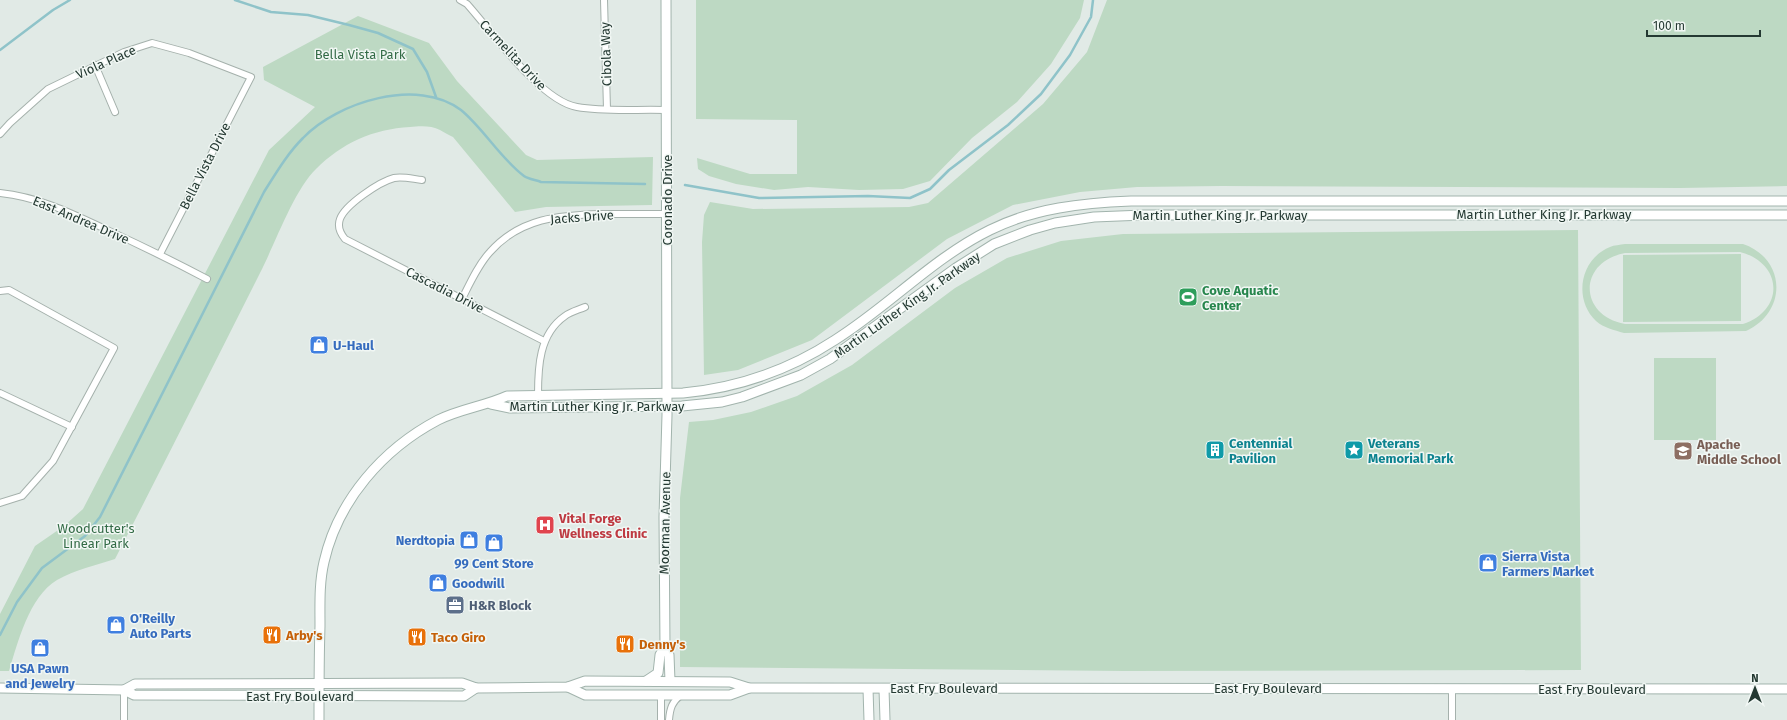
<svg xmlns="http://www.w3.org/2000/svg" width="1787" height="720" viewBox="0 0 1787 720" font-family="'Fira Sans',sans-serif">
<rect width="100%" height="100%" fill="#e1eae6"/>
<!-- green -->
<g fill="#bdd9c3" fill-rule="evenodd">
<path d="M696,0H1084L1080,18L1051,64L1017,102L972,138L930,181L903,189L859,190L808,187L774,190L736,184L709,176L698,169L697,158L750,174H797V120L696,119Z"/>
<path d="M1107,0H1787V186L1680,188L1221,186L1137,187L1080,192L1013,205L947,239L812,340L738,370L704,375L702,242L704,215L710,202L753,209L909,207L928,203L1043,104L1087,52Z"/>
<path d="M358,16L429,43L457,81L526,155L537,160L653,157L652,205L546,207L515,212L453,137C448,135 444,132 440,130C431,125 419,126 410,127C373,129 342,143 316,169C294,190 275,244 260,273C212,368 164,464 115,559C96,565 75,570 57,580C29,597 18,642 9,671H0V614L35,546L64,526L83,509L269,150L315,107L264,80L263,67Z"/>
<path d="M1578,230L1581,670L1125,671L680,667V498L689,422L713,420L751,412L797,396L852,365L955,288L1007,258L1061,241L1123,234Z"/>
<path d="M1625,244H1743C1787,259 1787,313 1746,331L1624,333C1614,330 1604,328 1596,321C1573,299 1580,259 1610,247C1614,245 1620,245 1625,244ZM1740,252C1783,263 1785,310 1743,324H1625C1578,315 1578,262 1625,253Z"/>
<path d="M1741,254V321L1623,322V255Z"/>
<rect x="1654" y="358" width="62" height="82"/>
</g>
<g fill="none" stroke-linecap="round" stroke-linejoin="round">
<!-- stream -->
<g stroke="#8fc3c9" stroke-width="2.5">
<path d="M235,0L271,12L308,15L349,25L378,33L413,49L427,72L436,97"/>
<path d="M0,50L53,10L70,0"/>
<path d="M685,185L759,198L868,196L910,198L930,189L949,170L1008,125L1041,94L1070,55L1091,17L1093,0"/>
<path d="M0,635L17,602L42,568L85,536L100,517L264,192C276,173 287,154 303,138C337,102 418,77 461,110C483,128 501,159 524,176C528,179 536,180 541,182L645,184"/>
</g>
<defs>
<g id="street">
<path d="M460,0L467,4C492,32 541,101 577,107C606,112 637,109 666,110"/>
<path d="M604,0L607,109"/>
<path d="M95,65L115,112"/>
<path d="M0,134L10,123L48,89L124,52L152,43L189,53L251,77L160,254"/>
<path d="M422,180C413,179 402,176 394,178C379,182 345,205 340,219C337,227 340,233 345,239L544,341"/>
<path d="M0,193C38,197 69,212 103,228C138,244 173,261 207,279"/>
<path d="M0,291L9,290L114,348L53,461L22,496L0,503"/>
<path d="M462,299C470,283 478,265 490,252C520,218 559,215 602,214C624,214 645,214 667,214"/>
<path d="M0,393L72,427"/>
<path d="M538,395C538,367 539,334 565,316C570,312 578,310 585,307"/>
<path d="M1452,689V720"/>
<path d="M124,690V720"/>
<path d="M661,695V720"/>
<path d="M669,720C670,708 672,702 681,695"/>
</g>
<g id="secondary">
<path d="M666,0L667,415L664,517L665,647L669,655L670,681"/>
<path d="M491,404L510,408L682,406L722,402L742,397L801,375L830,359L956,268L994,244L1030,230L1055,223L1094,217L1144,215H1787"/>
<path d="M646,681L658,673L660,655L665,647"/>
<path d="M568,687L585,695H730L749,688"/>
<path d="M0,688L124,690L134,695L464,696L476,688"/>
<path d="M868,689L869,720"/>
<path d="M884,689L885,720"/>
<path d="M124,690L135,684L462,683L476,688L568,687L585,681L730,682L749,688L1787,689"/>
<path d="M319,720C319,689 319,657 320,626C320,605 319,583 324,562C338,500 383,449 438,420C460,409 485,406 507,396L683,393C738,388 789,370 835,340C889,306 933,258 990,230C1034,208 1083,203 1131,201H1787"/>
</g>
</defs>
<!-- street casing -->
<use href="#street" stroke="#a5b1ac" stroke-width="8"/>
<!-- secondary casing -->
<use href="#secondary" stroke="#a2b4ad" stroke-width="11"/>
<!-- street -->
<use href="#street" stroke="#fff" stroke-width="6"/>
<!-- secondary -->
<use href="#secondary" stroke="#fff" stroke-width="9"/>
</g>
<!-- icons -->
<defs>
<symbol id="stadium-square" viewBox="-11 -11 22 22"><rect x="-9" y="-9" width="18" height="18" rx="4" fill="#2e9e5b" stroke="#f1f7f4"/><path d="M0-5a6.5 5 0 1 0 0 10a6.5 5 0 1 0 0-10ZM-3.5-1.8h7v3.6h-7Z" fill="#fff"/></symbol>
<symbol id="shop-square" viewBox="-11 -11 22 22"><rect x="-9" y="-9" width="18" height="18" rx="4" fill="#3f7fe0" stroke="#f1f7f4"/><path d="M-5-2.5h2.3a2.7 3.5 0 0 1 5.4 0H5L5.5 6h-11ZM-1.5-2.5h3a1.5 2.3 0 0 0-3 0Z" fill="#fff"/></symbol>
<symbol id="building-square" viewBox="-11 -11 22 22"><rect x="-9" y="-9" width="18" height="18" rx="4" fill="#0f9aa8" stroke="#f1f7f4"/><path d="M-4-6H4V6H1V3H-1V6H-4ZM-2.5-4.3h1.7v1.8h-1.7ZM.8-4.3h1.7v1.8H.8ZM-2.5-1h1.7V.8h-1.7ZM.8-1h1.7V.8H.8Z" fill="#fff"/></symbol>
<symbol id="sight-square" viewBox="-11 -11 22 22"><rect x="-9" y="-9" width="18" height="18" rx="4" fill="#0f9aa8" stroke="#f1f7f4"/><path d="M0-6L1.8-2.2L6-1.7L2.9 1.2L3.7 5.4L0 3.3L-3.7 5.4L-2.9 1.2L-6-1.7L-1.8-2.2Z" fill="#fff"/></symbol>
<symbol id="school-square" viewBox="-11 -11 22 22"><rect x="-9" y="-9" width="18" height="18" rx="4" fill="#8d6e63" stroke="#f1f7f4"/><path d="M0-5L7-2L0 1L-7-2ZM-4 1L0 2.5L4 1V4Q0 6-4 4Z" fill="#fff"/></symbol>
<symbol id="hospital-square" viewBox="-11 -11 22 22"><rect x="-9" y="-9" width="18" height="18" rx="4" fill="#e0444e" stroke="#f1f7f4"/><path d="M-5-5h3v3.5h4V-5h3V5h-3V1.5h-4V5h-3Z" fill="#fff"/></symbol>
<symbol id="office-square" viewBox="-11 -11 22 22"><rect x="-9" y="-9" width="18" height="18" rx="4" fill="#5c6f8a" stroke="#f1f7f4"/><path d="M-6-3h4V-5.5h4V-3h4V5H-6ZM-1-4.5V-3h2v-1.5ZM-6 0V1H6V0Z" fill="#fff"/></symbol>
<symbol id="restaurant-square" viewBox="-11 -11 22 22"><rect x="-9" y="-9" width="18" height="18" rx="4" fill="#e8710a" stroke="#f1f7f4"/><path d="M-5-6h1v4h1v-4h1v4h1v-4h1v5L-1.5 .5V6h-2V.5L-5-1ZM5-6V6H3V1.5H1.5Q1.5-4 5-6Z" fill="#fff"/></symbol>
</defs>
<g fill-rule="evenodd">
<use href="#stadium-square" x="1177" y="286" width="22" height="22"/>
<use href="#shop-square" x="308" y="334" width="22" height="22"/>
<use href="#building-square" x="1204" y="439" width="22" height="22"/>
<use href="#sight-square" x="1343" y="439" width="22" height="22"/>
<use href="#school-square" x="1672" y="440" width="22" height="22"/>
<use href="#hospital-square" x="534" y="514" width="22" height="22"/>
<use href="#shop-square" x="458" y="529" width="22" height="22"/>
<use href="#shop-square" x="483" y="532" width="22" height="22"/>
<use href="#shop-square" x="1477" y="552" width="22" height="22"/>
<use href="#shop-square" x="427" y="572" width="22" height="22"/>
<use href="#office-square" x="444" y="594" width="22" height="22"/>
<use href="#shop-square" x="105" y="614" width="22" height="22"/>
<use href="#restaurant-square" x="261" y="624" width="22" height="22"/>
<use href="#restaurant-square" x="406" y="626" width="22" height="22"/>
<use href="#restaurant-square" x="614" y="633" width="22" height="22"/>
<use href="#shop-square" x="29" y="637" width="22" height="22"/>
</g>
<g text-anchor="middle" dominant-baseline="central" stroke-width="3" stroke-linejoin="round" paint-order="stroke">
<!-- park labels -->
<g font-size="13" fill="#336b46" stroke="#f1f7f4">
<text x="360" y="54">Bella Vista Park</text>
<text x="96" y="528">Woodcutter's<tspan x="96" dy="15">Linear Park</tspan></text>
</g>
<!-- street labels -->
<g font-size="13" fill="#243932" stroke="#f1f7f4">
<text transform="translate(606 54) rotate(-92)">Cibola Way</text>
<text transform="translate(513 55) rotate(47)">Carmelita Drive</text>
<text transform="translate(106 62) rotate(-24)">Viola Place</text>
<text transform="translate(205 166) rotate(-63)">Bella Vista Drive</text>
<text transform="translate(667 200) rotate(-90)">Coronado Drive</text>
<text x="1544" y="214">Martin Luther King Jr. Parkway</text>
<text x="1220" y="215">Martin Luther King Jr. Parkway</text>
<text transform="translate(582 217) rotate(-4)">Jacks Drive</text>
<text transform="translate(81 220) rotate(23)">East Andrea Drive</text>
<text transform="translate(445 290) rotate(27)">Cascadia Drive</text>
<text transform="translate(907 305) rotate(-35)">Martin Luther King Jr. Parkway</text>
<text x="597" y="406">Martin Luther King Jr. Parkway</text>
<text transform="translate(665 523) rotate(-89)">Moorman Avenue</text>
<text x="944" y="688">East Fry Boulevard</text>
<text x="1268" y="688">East Fry Boulevard</text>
<text x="1592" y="689">East Fry Boulevard</text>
<text x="300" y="696">East Fry Boulevard</text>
</g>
<!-- leisure labels -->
<g font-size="13" font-weight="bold" fill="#27864d" stroke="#f1f7f4" text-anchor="start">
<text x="1202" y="290">Cove Aquatic<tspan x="1202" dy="15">Center</tspan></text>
</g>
<!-- shop labels -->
<g font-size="13" font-weight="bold" fill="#366cbe" stroke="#f1f7f4" text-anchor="start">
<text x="333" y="345">U-Haul</text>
<text x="455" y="540" text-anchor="end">Nerdtopia</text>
<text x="1502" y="556">Sierra Vista<tspan x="1502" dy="15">Farmers Market</tspan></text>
<text x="494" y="563" text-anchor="middle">99 Cent Store</text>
<text x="452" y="583">Goodwill</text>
<text x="130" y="618">O'Reilly<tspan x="130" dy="15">Auto Parts</tspan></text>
<text x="40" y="668" text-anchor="middle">USA Pawn<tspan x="40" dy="15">and Jewelry</tspan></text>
</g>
<!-- culture labels -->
<g font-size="13" font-weight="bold" fill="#0d838f" stroke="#f1f7f4" text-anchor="start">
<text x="1229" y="443">Centennial<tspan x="1229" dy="15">Pavilion</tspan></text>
<text x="1368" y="443">Veterans<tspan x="1368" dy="15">Memorial Park</tspan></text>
</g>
<!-- education labels -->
<g font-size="13" font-weight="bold" fill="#785e54" stroke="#f1f7f4" text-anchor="start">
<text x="1697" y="444">Apache<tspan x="1697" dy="15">Middle School</tspan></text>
</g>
<!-- health labels -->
<g font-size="13" font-weight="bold" fill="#be3a42" stroke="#f1f7f4" text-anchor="start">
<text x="559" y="518">Vital Forge<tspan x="559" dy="15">Wellness Clinic</tspan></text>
</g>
<!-- service labels -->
<g font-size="13" font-weight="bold" fill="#4e5e75" stroke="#f1f7f4" text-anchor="start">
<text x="469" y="605">H&amp;R Block</text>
</g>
<!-- food labels -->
<g font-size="13" font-weight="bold" fill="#c56008" stroke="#f1f7f4" text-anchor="start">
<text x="286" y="635">Arby's</text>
<text x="431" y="637">Taco Giro</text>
<text x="639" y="644">Denny's</text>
</g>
</g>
<!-- north arrow -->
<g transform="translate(1755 688)" stroke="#f1f7f4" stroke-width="3" paint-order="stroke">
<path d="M0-3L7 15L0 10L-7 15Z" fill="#243932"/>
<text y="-6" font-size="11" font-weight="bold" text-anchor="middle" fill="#243932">N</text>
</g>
<!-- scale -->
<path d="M1647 30v6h113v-6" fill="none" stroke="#243932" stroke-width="2"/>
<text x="1653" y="30" font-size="12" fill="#243932" stroke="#f1f7f4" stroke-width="3" paint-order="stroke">100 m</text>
</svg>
